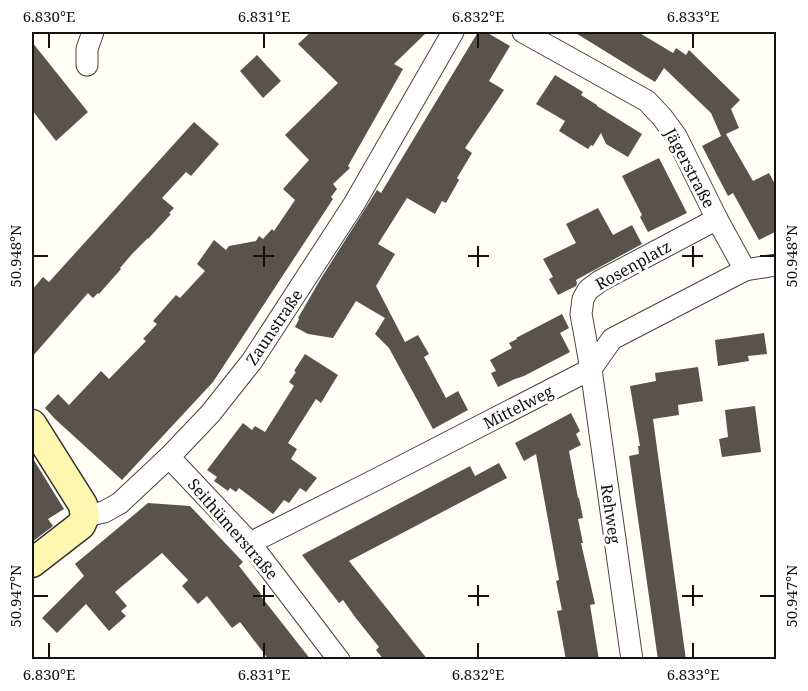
<svg xmlns="http://www.w3.org/2000/svg" width="808" height="691" viewBox="0 0 808 691" font-family="'Noto Serif',serif">
<rect width="100%" height="100%" fill="#fffdf5"/>
<!-- building -->
<g fill="#5a524d">
<path d="M311,32H427L394,64L403,69L348,166L350,168L333,184L337,189L331,197L333,199L213,382L122,480L55,419L45,408L58,394L69,405L101,371L109,379L146,341L143,339L157,324L153,321L176,295L180,298L205,271L197,264L214,240L226,250L229,246L256,241L259,236L263,239L272,229L274,231L295,200L283,189L309,160L285,135L338,83L298,44Z"/>
<path d="M478,32H486L510,46L489,81L504,90L465,148L472,153L457,178L459,180L446,203L442,201L435,214L407,198L378,244L395,254L376,286L405,342L418,335L429,354L424,357L446,398L458,391L468,410L433,429L389,348L375,334L385,318L356,301L333,338L308,334L295,327L299,319L298,318L320,280L377,190L381,193Z"/>
<path d="M574,32H638L673,53L676,48L686,55L689,50L740,100L731,109L739,128L726,134L753,181L769,173L777,188V231L759,240L733,193L728,196L702,146L725,134L721,136L711,113L664,68L655,82Z"/>
<path d="M32,42L88,112L56,141L32,110Z"/>
<path d="M257,55L281,81L263,98L240,71Z"/>
<path d="M555,75L583,92L581,95L597,105V106L642,134L628,157L606,144L601,133L593,146L591,145L588,149L559,131L565,121L536,104Z"/>
<path d="M194,122L219,144L191,176L186,172L162,198L174,208L169,213L171,214L148,239V238L132,254L120,268L121,269L99,294L98,293L93,298L88,293L32,357V290L43,277L49,282Z"/>
<path d="M659,158L687,213L648,232L640,217L642,215L622,176Z"/>
<path d="M598,208L613,235L632,225L642,244L576,280L577,283L576,286L558,295L549,279L553,277L543,259L576,243L566,224Z"/>
<path d="M562,314L569,328L560,333L570,352L524,376L515,379L498,387L491,373L496,371L490,360L512,348L509,343L517,339L516,338Z"/>
<path d="M764,333L767,354L748,356L749,361L718,366L715,340Z"/>
<path d="M305,354L338,375L321,403L316,399L288,443L297,449L291,459L317,478L306,492L300,488L289,503L284,500L273,514L239,488L236,492L230,488L228,491L214,481L217,477L207,470L243,423L252,430L255,426L265,432L294,386L289,382L296,372L294,371Z"/>
<path d="M698,367L703,401L678,405L679,415L653,419L686,660H658L629,456L639,454L638,446H640L630,386L656,381L655,373Z"/>
<path d="M755,406L761,452L722,457L719,439L728,437L725,410Z"/>
<path d="M571,413L580,431L576,434L581,445L569,451L578,498H579L583,518L578,519L583,543H581L595,604L590,605L599,660H566L557,611L562,610L556,581L559,580L536,454L524,461L515,443Z"/>
<path d="M32,457L64,509L48,519L53,526L32,542Z"/>
<path d="M499,463L507,478L349,561L428,660H384L376,650L379,647L355,617L343,600L339,603L302,555L470,466L475,476Z"/>
<path d="M148,503L190,506L243,562L239,566L261,594L260,595L311,660H269L240,622L232,628L207,596L198,604L182,586L188,580L162,553L115,592L127,606L121,611L126,616L109,631L86,604L57,633L42,618L84,576L75,564Z"/>
</g>
<g fill="none" stroke-linecap="round" stroke-linejoin="round">
<defs>
<g id="street">
<path d="M523,32L647,101L662,117L676,136L717,219L745,270"/>
<path d="M87,65V49L93,32"/>
<path d="M169,457L250,543L339,660"/>
<path d="M85,516L104,512L120,503L169,457L210,414L252,361L354,204L453,32"/>
<path d="M250,543L385,475L591,369L612,339L745,270L776,265"/>
<path d="M632,660L591,369L581,314L583,299L588,290L600,281L717,219"/>
</g>
<path id="secondary" d="M32,424L83,505L85,516L81,525L32,563"/>
</defs>
<!-- street casing -->
<use href="#street" stroke="#444" stroke-width="23"/>
<!-- secondary casing -->
<use href="#secondary" stroke="#333" stroke-width="31"/>
<!-- street -->
<use href="#street" stroke="#fff" stroke-width="21"/>
<!-- secondary -->
<use href="#secondary" stroke="#fff6b0" stroke-width="28"/>
</g>
<!-- ticks -->
<path fill="none" stroke="#111" stroke-width="2" d="M49,33V48M264,33V48M478,33V48M693,33V48M264,246V267M478,246V267M693,246V267M33,256H48M253,256H274M468,256H489M682,256H703M760,256H775M264,585V606M478,585V606M693,585V606M33,596H48M253,596H274M468,596H489M682,596H703M760,596H775M49,643V658M264,643V658M478,643V658M693,643V658"/>
<g text-anchor="middle" dominant-baseline="central" stroke-width="6" stroke-linejoin="round" paint-order="stroke">
<!-- street labels -->
<g font-size="16" fill="#111" stroke="#fff">
<text transform="translate(690 168) rotate(62)">Jägerstraße</text>
<text transform="translate(633 265) rotate(-29)">Rosenplatz</text>
<text transform="translate(274 327) rotate(-56)">Zaunstraße</text>
<text transform="translate(518 407) rotate(-27)">Mittelweg</text>
<text transform="translate(611 514) rotate(82)">Rehweg</text>
<text transform="translate(233 529) rotate(49)">Seithümerstraße</text>
</g>
</g>
<!-- border -->
<rect width="808" height="691" fill="none" stroke="#ffffff" stroke-width="66"/>
<rect x="33" y="33" width="742" height="625" fill="none" stroke="#111" stroke-width="2"/>
<g font-size="15" text-anchor="middle" fill="#111">
<text x="49" y="22">6.830°E</text>
<text x="264" y="22">6.831°E</text>
<text x="478" y="22">6.832°E</text>
<text x="693" y="22">6.833°E</text>
<text transform="translate(16 256) rotate(-90)" y="5">50.948°N</text>
<text transform="translate(792 256) rotate(-90)" y="5">50.948°N</text>
<text transform="translate(16 596) rotate(-90)" y="5">50.947°N</text>
<text transform="translate(792 596) rotate(-90)" y="5">50.947°N</text>
<text x="49" y="680">6.830°E</text>
<text x="264" y="680">6.831°E</text>
<text x="478" y="680">6.832°E</text>
<text x="693" y="680">6.833°E</text>
</g>
</svg>
